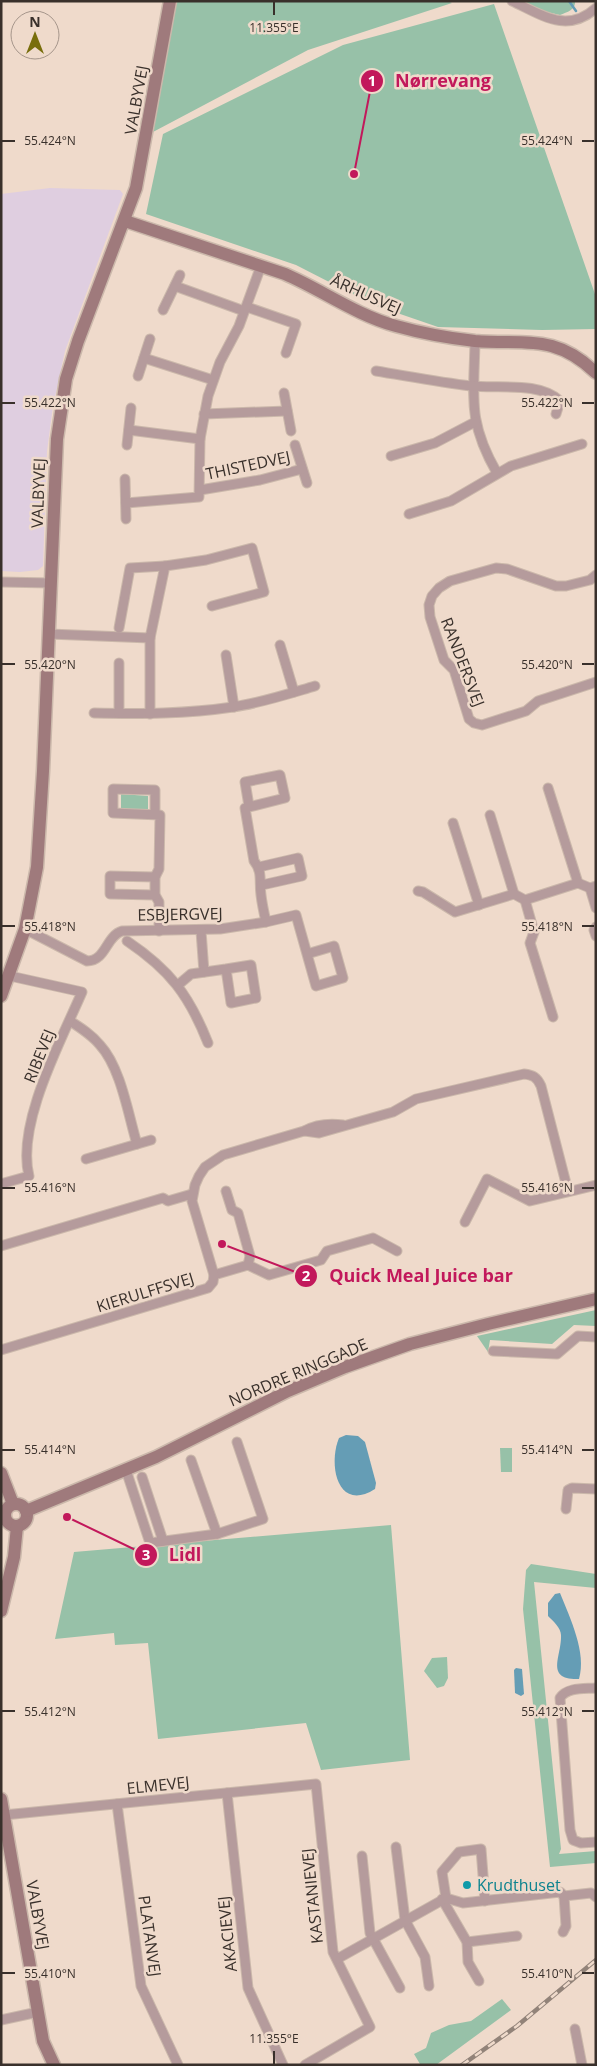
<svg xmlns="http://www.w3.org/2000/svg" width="597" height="2066" viewBox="0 0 597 2066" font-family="'Open Sans',sans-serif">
<rect width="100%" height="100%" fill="#efdacb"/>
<!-- education -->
<path fill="#dfcee0" d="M50,188L120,190L123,194L65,351L53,406L47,451L43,566L38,570L20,572L1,571V194Z"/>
<!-- green -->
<g fill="#97c1a8">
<path d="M176,1H447L452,3L308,50L153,132Z"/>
<path d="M522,1H575C576,10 567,12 560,15L543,11Z"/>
<path d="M494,4L596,297V329L542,330L438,327L374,305L296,265L146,214L163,134L343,45Z"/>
<path d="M121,794L148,796V811L121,810Z"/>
<path d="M596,1310V1326L574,1325L552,1344L490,1340L488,1352L477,1336Z"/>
<path d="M500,1448H512V1472H501Z"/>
<path d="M391,1525L410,1760L321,1770L306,1723L158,1739L148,1643L115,1645L114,1633L55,1639L74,1552Z"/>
<path d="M531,1564L596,1574V1588L534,1582L561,1849L559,1854L596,1851V1863L550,1867L523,1609L526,1570Z"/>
<path d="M447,1657L448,1678L444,1686L437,1688L424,1671L432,1658Z"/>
<path d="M502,1999L511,2010L436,2065H419L420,2064L414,2054L426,2048L431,2033L449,2025L471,2021Z"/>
</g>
<!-- water -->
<g fill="#659db5">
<path d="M346,1435L358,1436L365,1442L376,1483L375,1489C337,1513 328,1464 339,1438Z"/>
<path d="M560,1593C570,1618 587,1653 579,1679C544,1680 562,1656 561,1635C561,1628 553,1621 548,1616V1603L555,1594Z"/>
<path d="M516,1668L522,1669L524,1694L521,1696L515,1693L514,1670Z"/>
</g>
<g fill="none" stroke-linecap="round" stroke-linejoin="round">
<!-- stream -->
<path stroke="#659db5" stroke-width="2.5" d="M569,1L576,11"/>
<defs>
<g id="street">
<path d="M512,1C542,15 567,34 596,8"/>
<path d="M175,286L244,311"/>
<path d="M247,307L296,324L286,353"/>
<path d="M163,310L180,275"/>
<path d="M475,341C474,397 467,421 497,473"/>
<path d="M144,358L213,380"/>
<path d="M376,371C407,376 439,382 471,386C498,389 539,381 560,401L556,414"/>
<path d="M138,376L150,339"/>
<path d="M284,393L291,431"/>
<path d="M204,414L287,411"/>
<path d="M129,430L200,439"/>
<path d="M127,445L131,408"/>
<path d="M295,445L307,483"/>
<path d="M391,456L435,443L475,422"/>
<path d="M125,479L126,519"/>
<path d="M200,490L260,480L302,469"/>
<path d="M126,503L199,497L200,439L208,396L220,362L239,326L261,266"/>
<path d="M409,514L451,501L511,466L582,444"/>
<path d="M596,575L590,580L566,586H556L507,569L496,568L450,581L439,588L432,596L429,605L430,617L444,660L454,670L469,719L474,723L482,725L526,711L538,701L596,682"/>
<path d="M1,582L51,583"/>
<path d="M119,628L130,568L165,566"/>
<path d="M49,634L150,638L165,566L206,560L252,548L264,592L212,606"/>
<path d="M280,645L294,692"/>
<path d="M226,655L234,707"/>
<path d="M94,713C141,714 186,714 233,707C261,703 288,694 315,686"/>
<path d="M119,713V663"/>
<path d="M150,714V638"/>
<path d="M548,788L578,883"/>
<path d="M249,806L245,782L280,775L285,798L245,808L254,861C263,872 259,882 261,895C262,904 264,913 266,922"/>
<path d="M155,814V790L113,789V813L160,815L159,869L155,877V895L159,902V931"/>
<path d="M490,815L514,894"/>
<path d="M453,823L479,905"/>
<path d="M259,867L298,858L302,876L262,885"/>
<path d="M155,877L110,876V894L155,895"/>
<path d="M590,888L596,908"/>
<path d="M418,891L423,892L455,912L514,894L525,900L578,883L590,888L596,886"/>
<path d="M525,900L534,932L530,943L553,1017"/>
<path d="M596,927L594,930L596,936"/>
<path d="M25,929L87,961C106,961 106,936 122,931L220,929L266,922L296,915L316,986L343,978L334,946L307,954"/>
<path d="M201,931L204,972"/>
<path d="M127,941C170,970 189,995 208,1043"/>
<path d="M178,985L191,974L226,969L231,1003L256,998L251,965L226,969"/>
<path d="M70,1021C81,1028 92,1035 100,1045C121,1068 128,1114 137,1144"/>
<path d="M305,1131L319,1133L393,1112L416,1099L524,1074C533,1075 537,1077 541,1086L568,1191"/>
<path d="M86,1159L151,1140"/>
<path d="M1,1184L29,1176C16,1124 61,1041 82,992L10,976"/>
<path d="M226,1191L232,1210L238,1213L250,1256L248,1265"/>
<path d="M465,1222L487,1179L530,1201L596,1185"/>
<path d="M1,1246L163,1198L168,1201L192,1194"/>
<path d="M214,1275L248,1265L269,1275L321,1260L327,1251L373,1238L397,1251"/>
<path d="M1,1350L208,1288L213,1282L214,1275L192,1201L195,1185L199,1176L205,1167L223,1155L304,1131C317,1124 329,1123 343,1125"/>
<path d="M493,1351L557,1354L578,1336L596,1337"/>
<path d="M191,1460L217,1534"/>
<path d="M126,1470L150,1543L217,1534L263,1519L237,1442"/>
<path d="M142,1477L163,1541"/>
<path d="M566,1509L568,1490L572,1488L596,1489"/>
<path d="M596,1688C584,1689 567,1687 560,1698L570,1830L573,1840L581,1843L596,1842"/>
<path d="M227,1793L248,1988L283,2065"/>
<path d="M117,1804L141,1986L178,2065"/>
<path d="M4,1815L316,1784L333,1952L370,2027L305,2065"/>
<path d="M396,1847L405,1920L425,1957L429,1986"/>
<path d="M362,1856L370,1933L400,1988"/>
<path d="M446,1898L442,1872L459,1852L481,1849L485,1901"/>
<path d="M442,1899L467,1942L468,1962L479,1981"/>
<path d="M563,1932L566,1926L564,1896"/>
<path d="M467,1942L517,1936"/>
<path d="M337,1959L446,1898L463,1903L560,1892L564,1896L591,1893L596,1897"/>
<path d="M1,2020L38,2012"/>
<path d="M575,2029L582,2065"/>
</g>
<g id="secondary">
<path d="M125,221L285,274C322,290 356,315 396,326C421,333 448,338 475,341C525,345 555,333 596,373"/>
<path d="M1,996L25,929L37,867L43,771L57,439L66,379L78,341L136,188L170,1"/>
<path d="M1,1473L13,1504"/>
<circle cx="16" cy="1515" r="11"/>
<path d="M26,1511L156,1457L288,1391L345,1367L410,1344L488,1324L596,1299"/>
<path d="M1,1611L14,1557L17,1526"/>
<path d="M1,1799L43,2041L54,2065"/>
</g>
</defs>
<!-- street casing -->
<use href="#street" stroke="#cbb8ab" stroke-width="11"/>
<!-- secondary casing -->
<use href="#secondary" stroke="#cbb8ab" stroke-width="15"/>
<!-- street -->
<use href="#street" stroke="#b59b9c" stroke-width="9"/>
<!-- secondary -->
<use href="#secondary" stroke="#9f7a7c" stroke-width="12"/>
<defs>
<path id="rail" d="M462,2065L517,2026L596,1960"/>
</defs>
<!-- rail casing -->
<use href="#rail" stroke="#928379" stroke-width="4.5"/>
<!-- rail -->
<use href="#rail" stroke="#efdacb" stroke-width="2.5" stroke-dasharray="8" stroke-linecap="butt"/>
</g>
<!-- ticks -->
<path fill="none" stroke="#39302b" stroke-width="2" d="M274,2V15M2,141H15M582,141H594M2,403H15M582,403H594M2,664H15M582,664H594M2,926H15M582,926H594M2,1188H15M582,1188H594M2,1450H15M582,1450H594M2,1711H15M582,1711H594M2,1973H15M582,1973H594M274,2051V2064"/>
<!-- markers -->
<circle fill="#0f9aa8" stroke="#efdacb" stroke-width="2" cx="467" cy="1885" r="5"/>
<g text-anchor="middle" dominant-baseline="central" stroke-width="5" stroke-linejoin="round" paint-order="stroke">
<!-- street labels -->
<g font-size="16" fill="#39302b" stroke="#efdacb">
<text transform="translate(136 100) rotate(-80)">VALBYVEJ</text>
<text transform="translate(366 294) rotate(24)">ÅRHUSVEJ</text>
<text transform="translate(248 465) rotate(-12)">THISTEDVEJ</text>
<text transform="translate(38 493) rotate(-88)">VALBYVEJ</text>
<text transform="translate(463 662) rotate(69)">RANDERSVEJ</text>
<text transform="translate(180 914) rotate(-1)">ESBJERGVEJ</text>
<text transform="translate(39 1056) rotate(-68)">RIBEVEJ</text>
<text transform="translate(145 1292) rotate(-17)">KIERULFFSVEJ</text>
<text transform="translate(298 1372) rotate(-23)">NORDRE RINGGADE</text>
<text transform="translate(158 1785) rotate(-6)">ELMEVEJ</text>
<text transform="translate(312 1896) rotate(-96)">KASTANIEVEJ</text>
<text transform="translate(38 1915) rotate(80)">VALBYVEJ</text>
<text transform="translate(227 1934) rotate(-96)">AKACIEVEJ</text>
<text transform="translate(150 1936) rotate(82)">PLATANVEJ</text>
</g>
<!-- culture labels -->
<g font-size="16" fill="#0d838f" stroke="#efdacb" text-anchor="start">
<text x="477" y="1885">Krudthuset</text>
</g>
</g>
<g font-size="12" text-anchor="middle" fill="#39302b" stroke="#efdacb" stroke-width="5" stroke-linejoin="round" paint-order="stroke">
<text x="274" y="32">11.355°E</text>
<text x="50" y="145">55.424°N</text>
<text x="547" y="145">55.424°N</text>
<text x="50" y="407">55.422°N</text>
<text x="547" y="407">55.422°N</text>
<text x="50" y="669">55.420°N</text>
<text x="547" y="669">55.420°N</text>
<text x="50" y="931">55.418°N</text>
<text x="547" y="931">55.418°N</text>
<text x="50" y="1192">55.416°N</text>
<text x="547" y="1192">55.416°N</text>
<text x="50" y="1454">55.414°N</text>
<text x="547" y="1454">55.414°N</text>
<text x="50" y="1716">55.412°N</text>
<text x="547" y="1716">55.412°N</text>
<text x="50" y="1978">55.410°N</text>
<text x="547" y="1978">55.410°N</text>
<text x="274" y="2043">11.355°E</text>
</g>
<!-- callouts -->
<path fill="none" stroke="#c2185b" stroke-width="2" d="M354 174L372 81M222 1244L306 1276M67 1517L146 1555"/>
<g fill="#c2185b" stroke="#efdacb" stroke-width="2">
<circle cx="354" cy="174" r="5"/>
<circle cx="222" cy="1244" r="5"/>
<circle cx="67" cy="1517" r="5"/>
<circle cx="372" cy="81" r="12"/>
<circle cx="306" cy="1276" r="12"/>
<circle cx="146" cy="1555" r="12"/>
</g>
<g font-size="15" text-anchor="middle" font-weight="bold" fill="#fff">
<text x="372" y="86">1</text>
<text x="306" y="1281">2</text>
<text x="146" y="1560">3</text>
</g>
<g font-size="18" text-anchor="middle" font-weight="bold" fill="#c2185b" stroke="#efdacb" stroke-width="5" stroke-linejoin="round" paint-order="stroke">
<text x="443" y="87">Nørrevang</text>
<text x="421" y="1282">Quick Meal Juice bar</text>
<text x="185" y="1561">Lidl</text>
</g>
<!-- border -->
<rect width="597" height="2066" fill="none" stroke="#39302b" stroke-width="5"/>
<!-- north arrow -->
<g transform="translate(35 35)"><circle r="24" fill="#efdacb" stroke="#a6968b"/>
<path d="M0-4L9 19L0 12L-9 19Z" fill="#786e0c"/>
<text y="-8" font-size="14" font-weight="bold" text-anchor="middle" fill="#39302b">N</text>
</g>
</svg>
